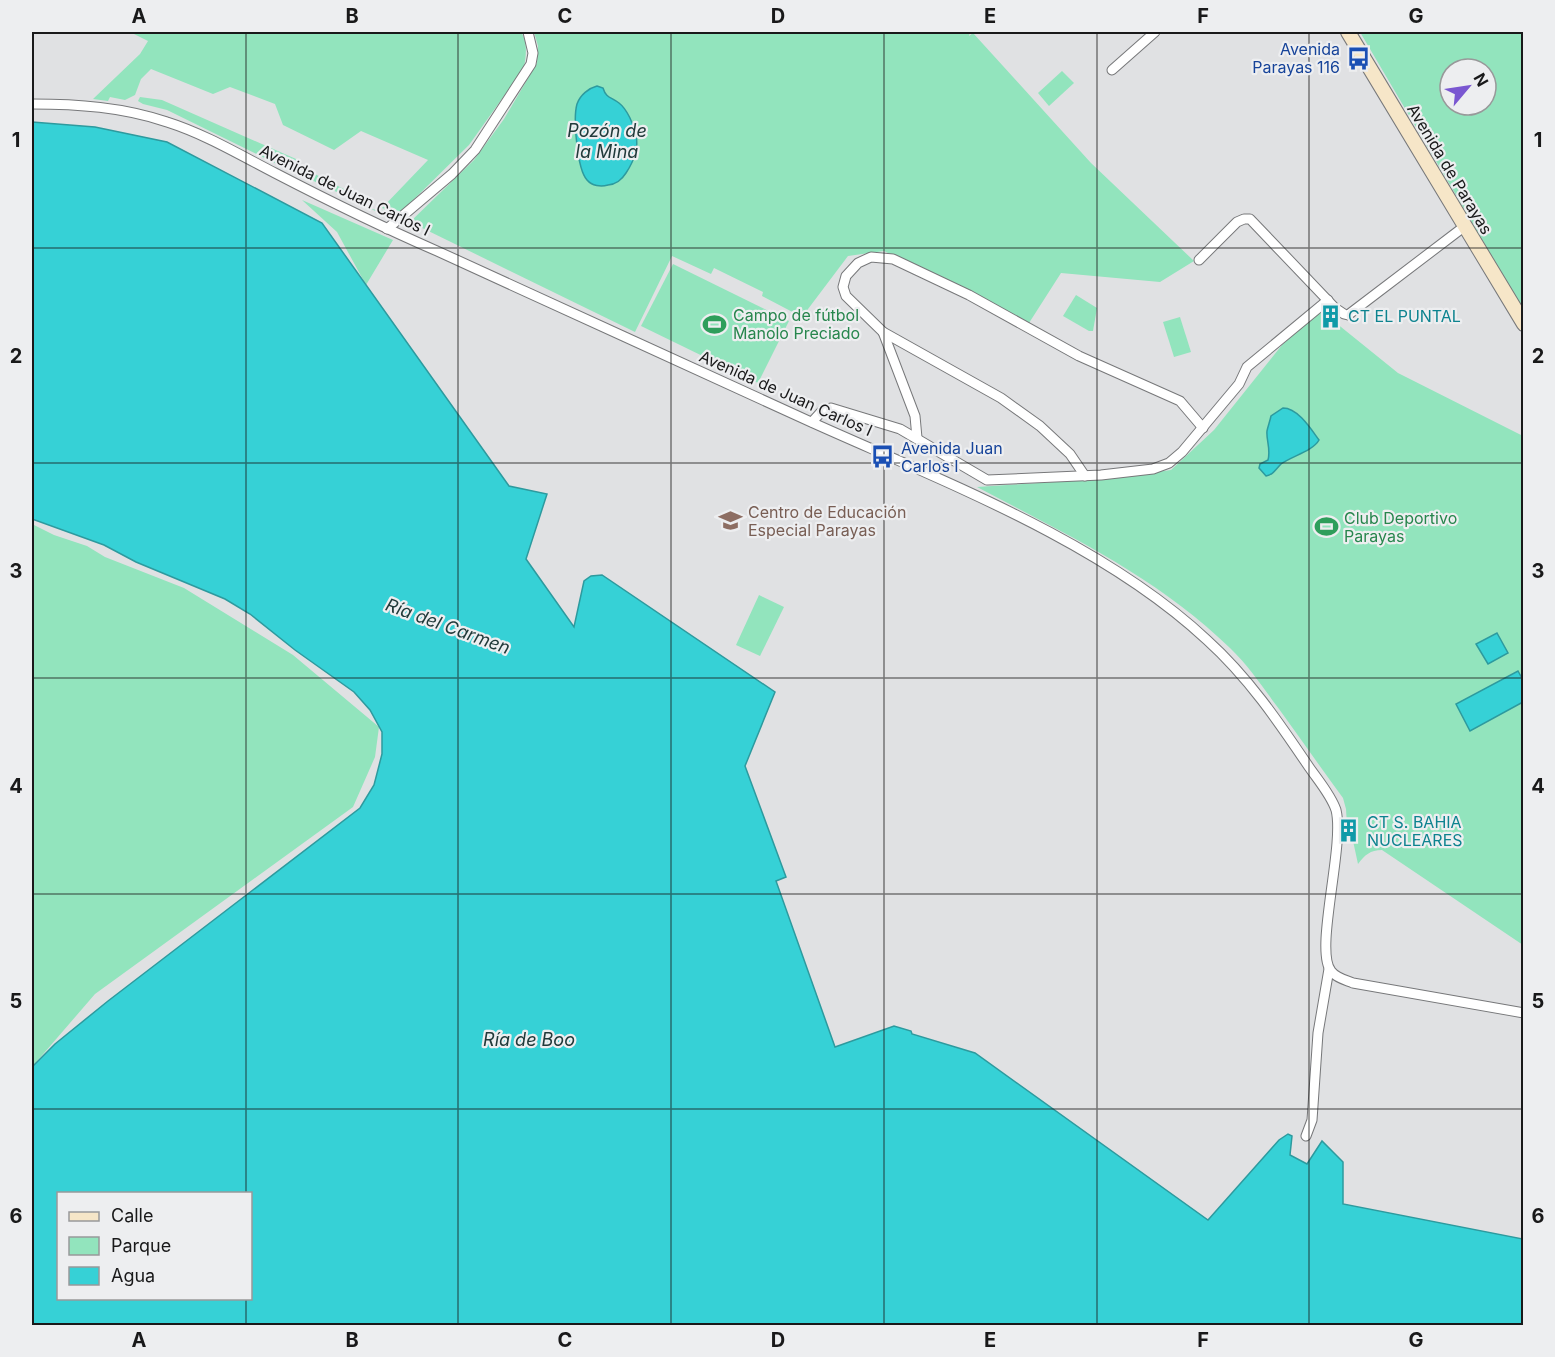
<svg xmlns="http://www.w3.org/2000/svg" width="1555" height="1357" viewBox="0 0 1555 1357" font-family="Inter,sans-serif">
<rect width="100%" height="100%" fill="#e0e1e3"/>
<!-- green -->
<g fill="#92e4bd" fill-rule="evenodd">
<path d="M130,32H521C528,42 526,56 524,68L469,145L399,214L391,211L393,215L389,217L371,209L383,211L385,209L382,208L428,160L361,131L334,150L283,125L275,104L230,87L213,94L151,69L141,79L135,95L125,100L110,97L108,101L93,99L140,54L148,41Z"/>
<path d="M534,32H970L969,36L973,33L1091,163L1194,261L1160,282L1061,273L1029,323L884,251L848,256L802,317L762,296L763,292L714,268L711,274L672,256L635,332L410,222L474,160L504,119L537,63L538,46Z"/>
<path d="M1360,32H1523V309ZM1450,69H1486V105H1450Z"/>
<path d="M1062,71L1074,83L1049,106L1038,93Z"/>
<path d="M140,97L162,100L296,159L298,164L291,171L167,110L143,104L138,101Z"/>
<path d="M309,171L361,198L364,202L362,204L301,175Z"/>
<path d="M302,200L393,240L366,285L337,232Z"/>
<path d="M673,264L789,321L758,383L641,326Z"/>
<path d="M1076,295L1097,308L1093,331H1089L1063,316Z"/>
<path d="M1320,310L1398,373L1523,436V945L1382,850C1370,850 1365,855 1358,864L1350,827L1347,826L1346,809L1343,798C1321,768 1300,738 1279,709C1263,688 1249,666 1230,648C1157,577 1066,534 977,487L1114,478L1171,470L1214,430L1282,345Z"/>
<path d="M1180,317L1191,352L1174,357L1163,322Z"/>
<path d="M32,524L54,535L87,546L105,557L184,588L293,655L379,727L375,757L353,807L95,994L32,1067Z"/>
<path d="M759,595L784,607L760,656L736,645Z"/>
</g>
<!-- water -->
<g fill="#36d1d6" stroke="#2d9a9e" stroke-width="1.5" fill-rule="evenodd">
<path d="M597,86L603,88C606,98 611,97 619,103C627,109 634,125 636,135C639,149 634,161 626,173C621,181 616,184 608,185C601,187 592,186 587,180C577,169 573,118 577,104C580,95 589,88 597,86Z"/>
<path d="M32,122L95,127L167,142L322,223L509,486L547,494L526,559L574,627L584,581L591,576L602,575L775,692L745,766L786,877L776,881L835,1047L894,1026L911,1031L912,1034L975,1053L1208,1220L1279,1140L1288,1134L1292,1136L1290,1155L1307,1164L1322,1141L1343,1162V1204L1523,1239V1325H32V1067L55,1044L108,1001L360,808L374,785L382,754V732L370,710L354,692L295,650L250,614L225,599L136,562L104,545L32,519ZM58,1194H250V1298H58Z"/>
<path d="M1283,408C1298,408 1311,429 1319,440C1313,451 1292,456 1281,464C1275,470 1274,474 1266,476L1259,468L1260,464L1268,460C1271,449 1266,440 1267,431C1268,426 1270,421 1271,416Z"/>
<path d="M1497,633L1508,653L1488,664L1476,644Z"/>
<path d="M1518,671L1523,680V702L1470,731L1456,704Z"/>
</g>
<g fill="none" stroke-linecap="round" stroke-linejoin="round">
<defs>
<g id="street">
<path d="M1112,70L1155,32"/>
<path d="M32,104C77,104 123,107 167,122C205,134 240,155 275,173C329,201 382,227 437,251C562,307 686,366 811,422C942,481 1101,541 1207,640C1248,677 1278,721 1309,767C1318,780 1331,795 1336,810C1345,846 1314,950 1331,971C1336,978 1346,980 1353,983L1524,1013"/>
<path d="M387,229L452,174L475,150L531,64L533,53L528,32"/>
<path d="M1199,260L1237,222L1244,219H1250L1335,308L1344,314L1348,315L1465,226"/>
<path d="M883,332L915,416L917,438"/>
<path d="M812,422L822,411L831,408L900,429L987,480L1101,475L1153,469L1169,463L1182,452L1239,384L1247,367L1328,300"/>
<path d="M1085,476L1070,454L1040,426L1001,398L883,332L846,296L843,287L846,276L858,263L871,257L893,259L969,295L1079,356L1180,401L1203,428"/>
<path d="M1306,1136L1312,1120L1318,1033L1329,969"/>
</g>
<path id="secondary" d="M1348,32L1524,324"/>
</defs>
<!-- street casing -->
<use href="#street" stroke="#77787a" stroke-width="11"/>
<!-- secondary casing -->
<use href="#secondary" stroke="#77787a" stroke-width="16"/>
<!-- street -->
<use href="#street" stroke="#fff" stroke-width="9"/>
<!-- secondary -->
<use href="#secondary" stroke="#f6e6c8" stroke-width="14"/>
</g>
<!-- grid -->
<path fill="none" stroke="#19191a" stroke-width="1.5" stroke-opacity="0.55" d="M246,32V1194M458,32V1326M671,32V1326M884,32V1326M1097,32V1326M1309,32V1326M32,248H1524M32,463H1524M32,678H1524M32,894H1524M32,1109H1524M246,1298V1326"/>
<!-- icons -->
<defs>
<symbol id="bus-bare" viewBox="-9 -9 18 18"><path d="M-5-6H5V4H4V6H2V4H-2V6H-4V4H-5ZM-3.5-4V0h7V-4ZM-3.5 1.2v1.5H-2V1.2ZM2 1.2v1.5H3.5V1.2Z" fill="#1a4fb4" stroke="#edeef0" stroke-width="2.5" paint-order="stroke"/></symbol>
<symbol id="building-bare" viewBox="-9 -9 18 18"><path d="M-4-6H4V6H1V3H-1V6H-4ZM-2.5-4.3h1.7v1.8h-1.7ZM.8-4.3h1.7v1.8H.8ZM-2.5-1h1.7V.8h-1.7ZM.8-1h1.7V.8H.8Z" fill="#0f9aa8" stroke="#edeef0" stroke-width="2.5" paint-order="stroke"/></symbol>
<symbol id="stadium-bare" viewBox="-9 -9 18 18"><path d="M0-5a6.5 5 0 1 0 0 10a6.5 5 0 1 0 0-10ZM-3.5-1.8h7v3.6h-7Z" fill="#2e9e5b" stroke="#edeef0" stroke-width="2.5" paint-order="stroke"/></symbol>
<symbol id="school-bare" viewBox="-9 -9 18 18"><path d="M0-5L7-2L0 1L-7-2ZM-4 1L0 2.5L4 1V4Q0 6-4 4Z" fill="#8d6e63" stroke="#edeef0" stroke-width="2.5" paint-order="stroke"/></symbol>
</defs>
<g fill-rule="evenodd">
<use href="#bus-bare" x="1342" y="42" width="33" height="33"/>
<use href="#building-bare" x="1314" y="300" width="33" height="33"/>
<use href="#stadium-bare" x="698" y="308" width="33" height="33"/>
<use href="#bus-bare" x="866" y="440" width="33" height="33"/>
<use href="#school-bare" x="714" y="504" width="33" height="33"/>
<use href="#stadium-bare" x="1310" y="510" width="33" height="33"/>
<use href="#building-bare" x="1332" y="814" width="33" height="33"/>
</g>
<g text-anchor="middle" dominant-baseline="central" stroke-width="4.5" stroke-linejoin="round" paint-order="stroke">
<!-- transit labels -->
<g font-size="16" fill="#164399" stroke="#edeef0" text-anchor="end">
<text x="1340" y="49">Avenida<tspan x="1340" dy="18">Parayas 116</tspan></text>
<text x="901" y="448" text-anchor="start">Avenida Juan<tspan x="901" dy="18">Carlos I</tspan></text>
</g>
<!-- street labels -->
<g font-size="16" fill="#19191a" stroke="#edeef0">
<text transform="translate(1450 169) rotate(59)">Avenida de Parayas</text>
<text transform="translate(345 190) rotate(26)">Avenida de Juan Carlos I</text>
<text transform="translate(786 393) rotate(24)">Avenida de Juan Carlos I</text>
</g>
<!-- leisure labels -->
<g font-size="16" fill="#27864d" stroke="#edeef0" text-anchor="start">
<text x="733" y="315">Campo de fútbol<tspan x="733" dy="18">Manolo Preciado</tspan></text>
<text x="1344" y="518">Club Deportivo<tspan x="1344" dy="18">Parayas</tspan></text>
</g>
<!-- culture labels -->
<g font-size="16" fill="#0d838f" stroke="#edeef0" text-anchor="start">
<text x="1348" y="316">CT EL PUNTAL</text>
<text x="1367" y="822">CT S. BAHIA<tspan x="1367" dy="18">NUCLEARES</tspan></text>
</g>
<!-- education labels -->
<g font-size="16" fill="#785e54" stroke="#edeef0" text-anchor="start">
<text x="748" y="512">Centro de Educación<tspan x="748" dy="18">Especial Parayas</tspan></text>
</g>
<!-- water labels -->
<g font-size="18" font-style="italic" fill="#213a3a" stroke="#edeef0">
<text x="607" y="130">Pozón de<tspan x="607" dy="21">la Mina</tspan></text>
<text transform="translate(448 626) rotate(20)">Ría del Carmen</text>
<text x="529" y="1039">Ría de Boo</text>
</g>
</g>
<!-- border -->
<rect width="1555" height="1357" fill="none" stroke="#edeef0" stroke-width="66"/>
<!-- legend -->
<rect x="57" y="1192" width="195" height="108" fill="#edeef0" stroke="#98999a" stroke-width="1.5"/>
<rect x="69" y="1212" width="30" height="9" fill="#f6e6c8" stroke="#98999a" stroke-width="1.5"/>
<text x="111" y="1222" font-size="18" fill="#19191a">Calle</text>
<rect x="69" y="1237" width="30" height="18" fill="#92e4bd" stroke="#98999a" stroke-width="1.5"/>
<text x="111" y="1252" font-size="18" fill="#19191a">Parque</text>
<rect x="69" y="1267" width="30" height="18" fill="#36d1d6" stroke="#98999a" stroke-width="1.5"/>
<text x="111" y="1282" font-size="18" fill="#19191a">Agua</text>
<!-- north arrow -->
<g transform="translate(1468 87) rotate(61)"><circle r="28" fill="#edeef0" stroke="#98999a" stroke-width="1.5"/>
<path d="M0-4.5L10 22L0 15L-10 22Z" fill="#7a57d1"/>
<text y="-9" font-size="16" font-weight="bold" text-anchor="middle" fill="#19191a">N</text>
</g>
<rect x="33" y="33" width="1489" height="1291" fill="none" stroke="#19191a" stroke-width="2"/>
<g font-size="20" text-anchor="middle" font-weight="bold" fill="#19191a">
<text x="139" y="23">A</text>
<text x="352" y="23">B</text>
<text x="565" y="23">C</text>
<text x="778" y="23">D</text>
<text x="990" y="23">E</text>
<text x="1203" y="23">F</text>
<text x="1416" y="23">G</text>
<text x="16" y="147">1</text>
<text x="1538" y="147">1</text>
<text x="16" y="363">2</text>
<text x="1538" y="363">2</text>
<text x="16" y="578">3</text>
<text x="1538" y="578">3</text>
<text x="16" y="793">4</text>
<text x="1538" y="793">4</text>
<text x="16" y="1008">5</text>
<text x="1538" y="1008">5</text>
<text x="16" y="1223">6</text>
<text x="1538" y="1223">6</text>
<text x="139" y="1347">A</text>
<text x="352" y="1347">B</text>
<text x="565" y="1347">C</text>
<text x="778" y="1347">D</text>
<text x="990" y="1347">E</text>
<text x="1203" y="1347">F</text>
<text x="1416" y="1347">G</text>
</g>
</svg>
